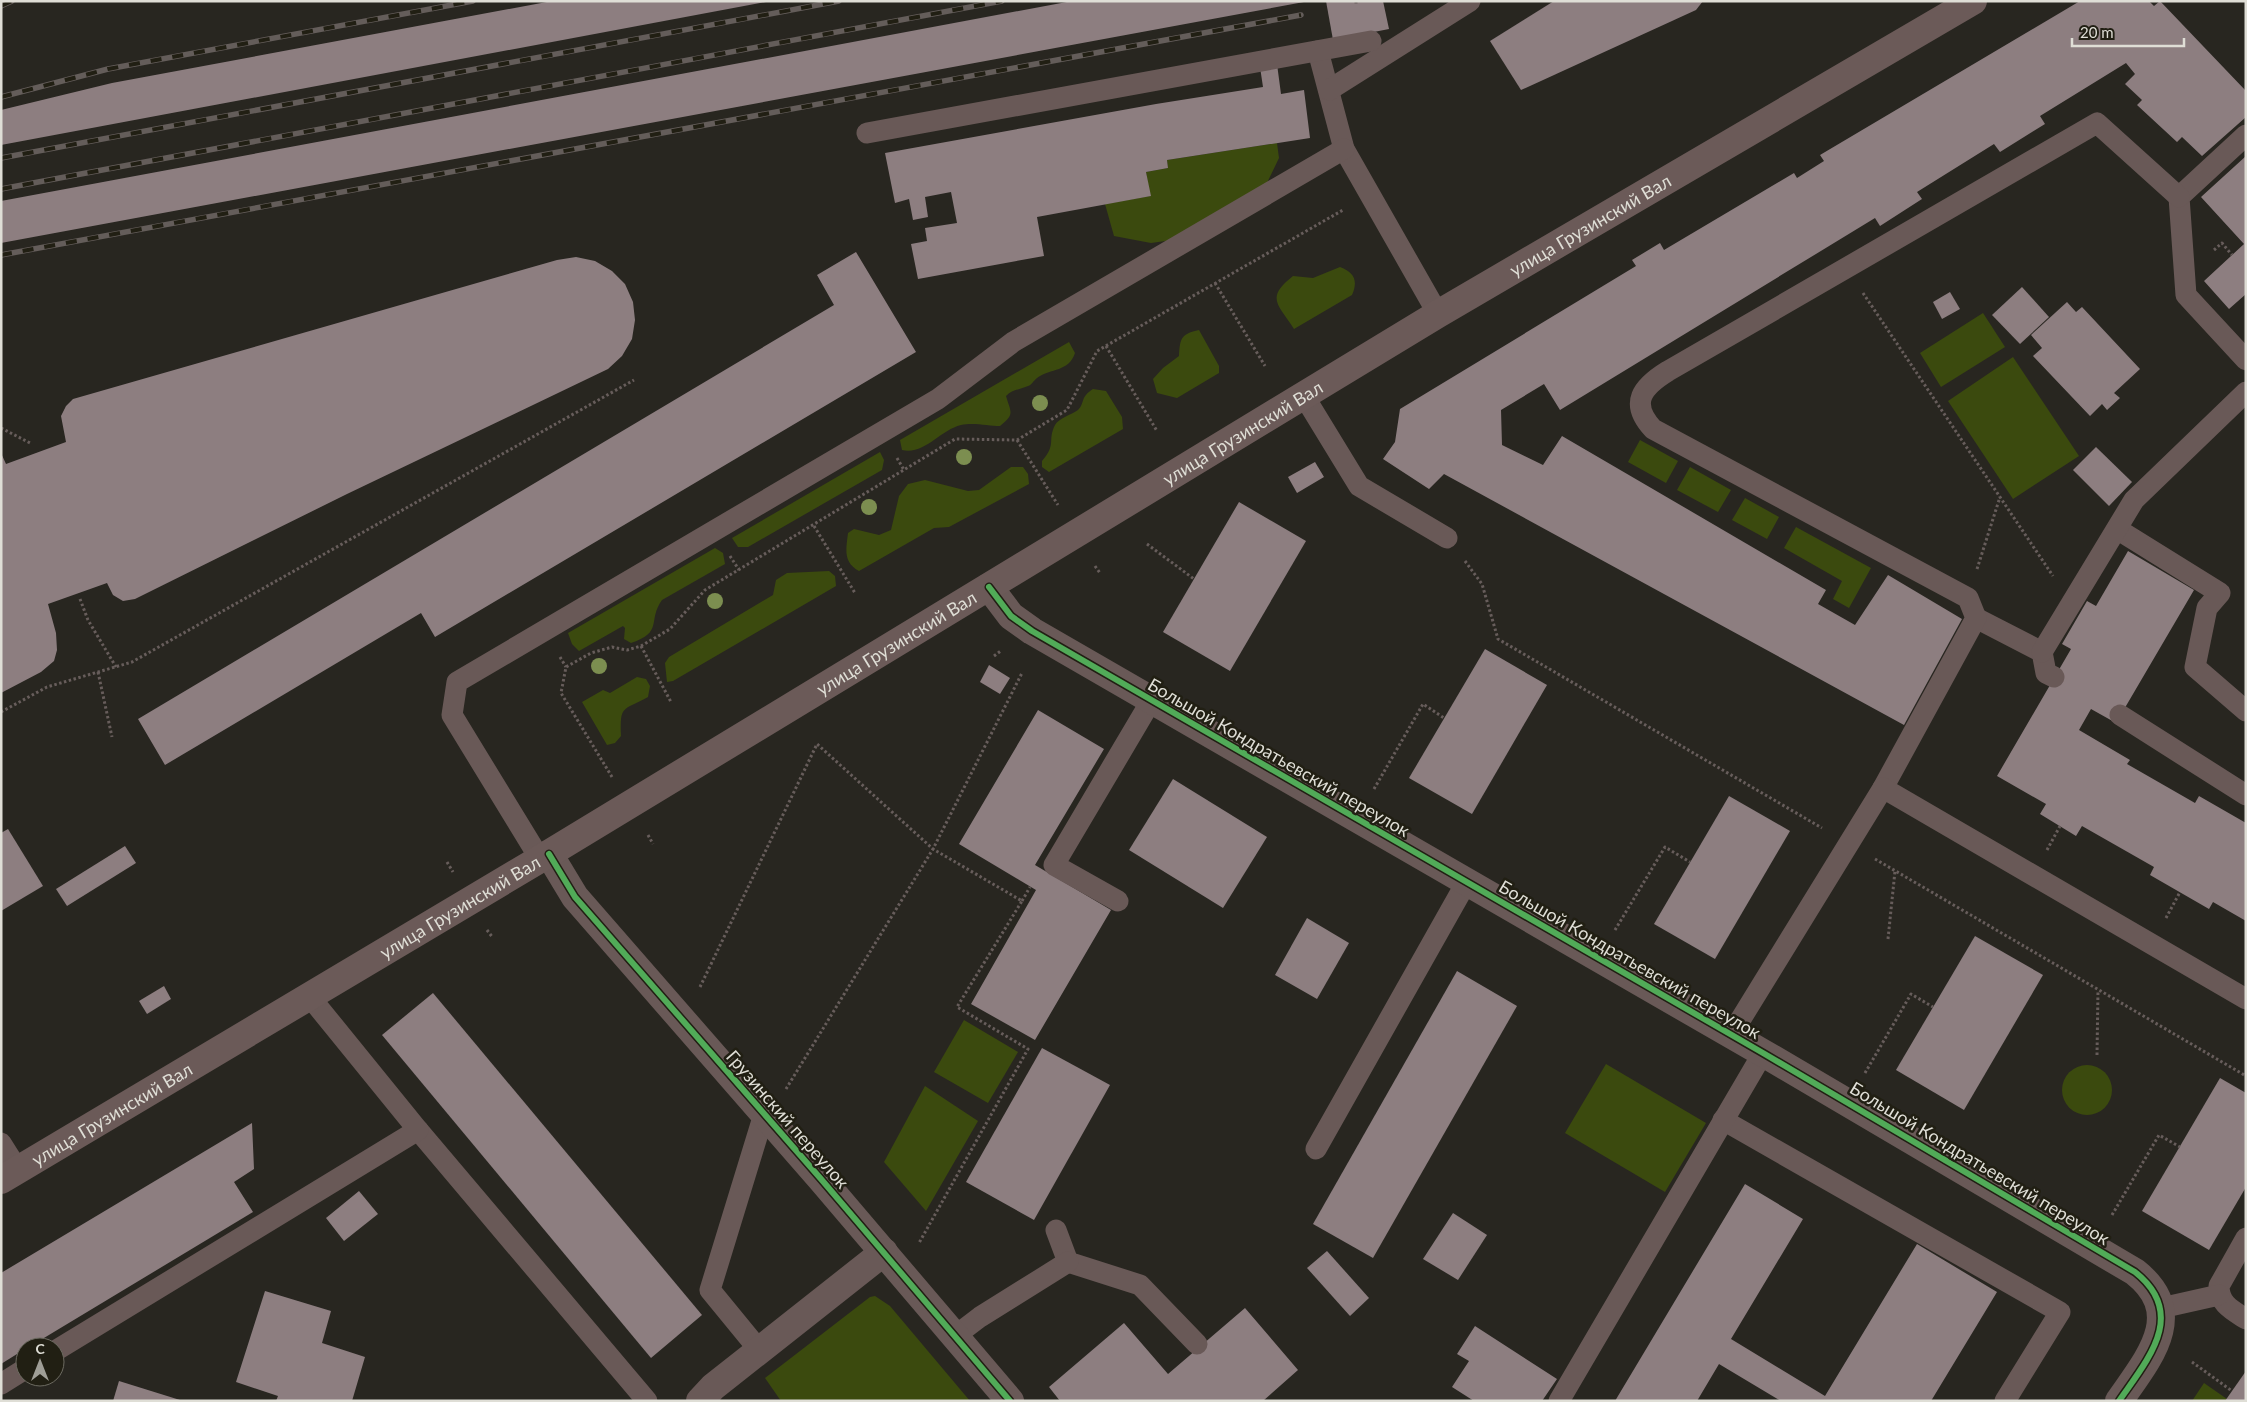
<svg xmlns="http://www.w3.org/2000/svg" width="2247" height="1402" viewBox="0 0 2247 1402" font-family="Lato,sans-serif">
<rect width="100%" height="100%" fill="#282620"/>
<!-- green -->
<g fill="#3b4a0e">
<path d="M1277,143L1279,158L1256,206L1202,236L1151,243L1114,236L1105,204L1150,196L1146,172L1168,168L1167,160Z"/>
<path d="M1340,267C1355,273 1358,281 1352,295L1294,329C1278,304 1265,298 1293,276L1313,278Z"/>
<path d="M1983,313L2005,347L1941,387L1920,353Z"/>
<path d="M1199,330L1219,366V373L1177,398L1157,393L1153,379L1163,368L1179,356C1180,338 1181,334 1199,330Z"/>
<path d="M1069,342L1075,353C1069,372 1051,368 1037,378C1033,381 1032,385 1028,386C1019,390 1013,389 1006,396C1011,413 1015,414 1000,426C989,426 973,422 961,425C940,430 925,455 902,450L900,440Z"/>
<path d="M2013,357L2079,456L2013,499L1948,401Z"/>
<path d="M1093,389L1106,391L1122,417L1123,429L1049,472L1042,467V461C1057,444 1047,441 1055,425C1059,418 1071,415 1078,410C1085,403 1080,397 1093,389Z"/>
<path d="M1640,440L1678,461L1666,483L1628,462Z"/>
<path d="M880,452L884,460L882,470L748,547H738L732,538Z"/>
<path d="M1011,467H1023L1028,474L1029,484L949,527L934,528L859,571C843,562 846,550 848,533L854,529L879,535L891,530L899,496L908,484L925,480L968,491L979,490Z"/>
<path d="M1690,467L1731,490L1718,512L1677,490Z"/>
<path d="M1745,498L1779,517L1767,539L1732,520Z"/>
<path d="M1796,527L1871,568L1849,608L1833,599L1842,581L1784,548Z"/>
<path d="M715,548L723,553L725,564L662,600C647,621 664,632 631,643L624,639L625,628L623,626L579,651L572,644L568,633Z"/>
<path d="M829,571L835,576L836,586L673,681L667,682L665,663L669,657L773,595L776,580L787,573Z"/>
<path d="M637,677L646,679L650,686L648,697C622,711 620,705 621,736L615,743L607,745L582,702L603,690L610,693Z"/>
<path d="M964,1020L1018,1052L988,1103L934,1072Z"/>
<path d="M1606,1064L1706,1123L1665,1192L1565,1133Z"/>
<circle cx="2087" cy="1090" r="25"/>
<path d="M925,1086L978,1121L926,1211L884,1162Z"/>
<path d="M875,1296L890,1306L970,1401H781L765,1378L870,1297Z"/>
<path d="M2204,1383L2227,1399L2225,1401H2192Z"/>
</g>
<!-- building -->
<g fill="#8d7e80">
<path d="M552,1L766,2L1,145V110L112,83Z"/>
<path d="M1072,1L1304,2L1,243V201Z"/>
<path d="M1326,1H1383L1389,29L1333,40Z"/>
<path d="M1554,1H1703L1696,10L1521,90L1490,41Z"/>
<path d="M2080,1H2149L2154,6L2160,1L2246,91V117L2202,156L2182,137L2177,142L2137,105L2142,100L2125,84L2135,74L2126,63L2040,116L2045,124L2000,152L1994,144L1917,192L1922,199L1880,226L1875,218L1560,410L1544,384L1501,410L1502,445L1543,465L1562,436L1826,590L1818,604L1855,625L1888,575L1962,619L1904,725L1444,474L1429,489L1383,459L1395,442L1400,409L1636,266L1632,260L1660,243L1664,250L1794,173L1797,178L1824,161L1820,155Z"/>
<path d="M1277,64L1281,94L1304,90L1310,138L1167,160L1168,168L1146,172L1151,196L1037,217L1044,256L918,279L911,244L927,241L925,228L957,223L951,192L925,197L928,217L913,220L909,199L895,203L885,153L1156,104L1263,87L1260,67Z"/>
<path d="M2246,156V294L2229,309L2204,281L2244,244L2201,197Z"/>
<path d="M856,252L916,352L435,637L421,613L165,765L138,719L834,305L817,275Z"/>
<path d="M576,257L595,261L612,271L625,284L633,302L635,320L632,339L622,356L608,369L347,494L135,599L123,601L113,595L107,583L48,604L56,633L57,650L54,661L41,672L1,693V453L6,464L66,442L61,416L66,406L73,399L557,260Z"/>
<path d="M2022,287L2049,317L2020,344L1992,315Z"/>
<path d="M1950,292L1960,309L1942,319L1933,302Z"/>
<path d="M2067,302L2076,312L2082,307L2140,369L2114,393L2120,398L2107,410L2102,404L2090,416L2033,356L2042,348L2031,335Z"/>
<path d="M2096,447L2132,482L2109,506L2073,470Z"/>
<path d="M1315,462L1324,477L1297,493L1288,477Z"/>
<path d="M1239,502L1306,541L1230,671L1163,632Z"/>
<path d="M2128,551L2194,590L2116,723L2091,709L2079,730L2130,760L2127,764L2195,803L2199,796L2246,823V921L2213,902L2209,909L2150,875L2154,867L2082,826L2076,836L2040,814L2046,804L1997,776L2071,649L2062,644L2087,601L2096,606Z"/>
<path d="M1485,649L1547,685L1472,814L1409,778Z"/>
<path d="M989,665L1010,678L1000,694L980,682Z"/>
<path d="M1038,710L1104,749L1035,865L1111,910L1035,1040L971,1004L1036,890L959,844Z"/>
<path d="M1173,779L1267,837L1223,908L1129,850Z"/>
<path d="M1729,796L1790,831L1715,959L1654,924Z"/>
<path d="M8,829L43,886L1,911V833Z"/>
<path d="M125,846L136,863L67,906L56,889Z"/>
<path d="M1307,918L1349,943L1317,999L1275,975Z"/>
<path d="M1975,936L2043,975L1964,1110L1896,1070Z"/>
<path d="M1457,971L1517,1006L1373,1258L1313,1224Z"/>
<path d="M164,986L171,999L147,1014L139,1001Z"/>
<path d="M433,993L702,1315L651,1358L382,1035Z"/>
<path d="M1042,1048L1110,1085L1034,1220L966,1182Z"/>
<path d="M2220,1078L2246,1093V1187L2209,1250L2142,1211Z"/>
<path d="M252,1123L254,1169L234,1182L253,1212L29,1347H25V1349L1,1364V1273Z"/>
<path d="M1745,1184L1803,1219L1731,1339L1825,1396L1917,1244L1997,1292L1931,1401H1781L1719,1364L1697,1401H1615Z"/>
<path d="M359,1191L378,1214L344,1241L326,1218Z"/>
<path d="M1453,1213L1487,1235L1458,1280L1423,1259Z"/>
<path d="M1327,1251L1369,1298L1350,1316L1307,1268Z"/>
<path d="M265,1291L331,1311L322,1343L365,1357L352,1401H276L278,1396L236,1382Z"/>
<path d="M1245,1308L1298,1370L1263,1401H1060L1049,1387L1124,1323L1168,1374Z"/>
<path d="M1475,1326L1557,1379L1542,1401H1474L1452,1387L1469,1361L1457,1354Z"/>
<path d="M2246,1371V1401H2225Z"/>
<path d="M119,1381L180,1400V1401H113Z"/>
</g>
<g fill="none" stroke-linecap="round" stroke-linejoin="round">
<!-- path -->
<g stroke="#675d5b" stroke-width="3" stroke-dasharray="2.5 2.5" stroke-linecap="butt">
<path d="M1356,1V4"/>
<path d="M2214,250L2222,243L2232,255"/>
<path d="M1215,283L1265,366"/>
<path d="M1863,293L2053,576"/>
<path d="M1106,346L1157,431"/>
<path d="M1,428L32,444"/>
<path d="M1017,440L1058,505"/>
<path d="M897,458L904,470"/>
<path d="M814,526L855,593"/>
<path d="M1147,544L1194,579"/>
<path d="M730,556L739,570"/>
<path d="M1465,561L1482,584L1498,639L1822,828"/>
<path d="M1095,566L1100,573"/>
<path d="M1977,569L2000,497"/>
<path d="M80,599L88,620L116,667"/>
<path d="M641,646L671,702"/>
<path d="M994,656L1002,650"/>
<path d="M560,657L566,667"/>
<path d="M98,672L112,737"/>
<path d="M1,712L47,687L132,662L634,380"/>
<path d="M612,777L561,693L566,667L591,653L612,647L627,650L641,646L670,629L705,590L955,439L1017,440L1067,410L1097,351L1343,210"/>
<path d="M1374,789L1423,704L1444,718"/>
<path d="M648,835L653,844"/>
<path d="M2047,850L2060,826"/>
<path d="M1875,859L2246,1076"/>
<path d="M447,862L453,872"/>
<path d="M1022,901L1030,887"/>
<path d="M2166,918L2180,892"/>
<path d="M487,930L493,938"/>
<path d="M1615,930L1665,847L1690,862"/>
<path d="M1888,939L1895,871"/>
<path d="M700,987L817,744L933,849L1022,901L957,1007L1028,1049L919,1243"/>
<path d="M2097,1055L2098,990"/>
<path d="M1865,1073L1911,994L1933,1007"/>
<path d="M786,1089L933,849L1022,673"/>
<path d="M2112,1215L2159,1135L2180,1147"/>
<path d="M2192,1362L2232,1391"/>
</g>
<!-- service -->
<g stroke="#695957" stroke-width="21">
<path d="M1318,51L1344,149L1438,314"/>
<path d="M1329,90L1470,1"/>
<path d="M867,133L1371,41"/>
<path d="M2246,135L2179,197L2186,295L2246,360"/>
<path d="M1304,396L1359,486L1447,538"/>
<path d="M2117,529L2220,593L2207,608L2195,667L2246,711"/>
<path d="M1976,618L2042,652L2046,673L2054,677"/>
<path d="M2042,652L2134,500L2246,392"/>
<path d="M2120,715L2246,795"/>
<path d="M1883,788L1976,618L1968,598L1653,429C1629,403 1642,387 1668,371L2097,123L2179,197"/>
<path d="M540,859L452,715L457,682L938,399L1013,342L1344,149"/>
<path d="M1118,901L1054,865L1151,701"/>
<path d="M1731,1035L1883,788L2246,999"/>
<path d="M1723,1120L2060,1312L2005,1401"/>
<path d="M418,1130L647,1401"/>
<path d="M1,1143L18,1170"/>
<path d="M1316,1149L1466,883"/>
<path d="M1056,1230L1068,1262L1140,1285L1197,1344"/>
<path d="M2246,1238L2219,1286C2219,1304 2232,1310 2246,1319"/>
<path d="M2161,1308L2219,1295"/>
<path d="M955,1336L980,1317L1068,1262"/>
<path d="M55,1351L418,1130L310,997"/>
<path d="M760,1351L710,1290L764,1114"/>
<path d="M1,1384L25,1369"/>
<path d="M1559,1401L1763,1053"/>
</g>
<!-- minor -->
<g stroke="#695957" stroke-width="28">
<path d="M989,587L1011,616L1032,631L1763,1053L2135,1272C2188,1314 2148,1359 2119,1401"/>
<path d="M549,854L575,897L821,1179L1010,1401"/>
<path d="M700,1401L713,1387L884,1252"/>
</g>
<!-- secondary -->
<path stroke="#6b5a58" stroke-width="28" id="s1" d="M1,1180L540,859L1438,314L1973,1"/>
<defs>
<g id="rail">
<path d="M1,6L12,1"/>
<path d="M1,97L108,69L473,1"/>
<path d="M1,158L839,1"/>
<path d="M1,189L1002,1"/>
<path d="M1,255L1301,15"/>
</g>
</defs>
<!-- rail casing -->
<use href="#rail" stroke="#645d5a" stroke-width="5.5"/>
<!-- rail -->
<use href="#rail" stroke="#211f13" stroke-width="4" stroke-dasharray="11" stroke-linecap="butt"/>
<defs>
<g id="cycleway">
<path d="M989,587L1011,616L1032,631L1763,1053L2135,1272C2188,1314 2148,1359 2119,1401"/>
<path d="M549,854L575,897L821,1179L1010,1401"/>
</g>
</defs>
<!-- cycleway casing -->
<use href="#cycleway" stroke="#211f13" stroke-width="9"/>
<!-- cycleway -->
<use href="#cycleway" stroke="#51ab58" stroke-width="6"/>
</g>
<!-- trees -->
<g fill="#7c8e50">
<circle cx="1040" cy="403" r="8"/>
<circle cx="964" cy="457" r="8"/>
<circle cx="869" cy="507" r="8"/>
<circle cx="715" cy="601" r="8"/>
<circle cx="599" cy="666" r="8"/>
</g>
<g text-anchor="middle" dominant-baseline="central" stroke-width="5" stroke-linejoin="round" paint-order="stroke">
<!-- street labels -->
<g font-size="18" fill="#dfded6" stroke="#211f13">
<text stroke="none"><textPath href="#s1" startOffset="1854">улица Грузинский Вал</textPath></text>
<text stroke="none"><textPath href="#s1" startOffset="1449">улица Грузинский Вал</textPath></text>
<text stroke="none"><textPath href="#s1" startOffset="1044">улица Грузинский Вал</textPath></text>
<text transform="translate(1279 757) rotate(30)">Большой Кондратьевский переулок</text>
<text stroke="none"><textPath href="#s1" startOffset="534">улица Грузинский Вал</textPath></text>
<text transform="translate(1630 959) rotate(30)">Большой Кондратьевский переулок</text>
<text stroke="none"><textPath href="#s1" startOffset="129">улица Грузинский Вал</textPath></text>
<text transform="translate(788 1119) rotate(49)">Грузинский переулок</text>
<text transform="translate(1980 1163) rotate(31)">Большой Кондратьевский переулок</text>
</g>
</g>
<!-- border -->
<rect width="2247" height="1402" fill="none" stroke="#dfded6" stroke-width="5"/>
<!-- north arrow -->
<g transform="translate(40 1362)"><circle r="24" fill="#211f13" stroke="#6d6b61"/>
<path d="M0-4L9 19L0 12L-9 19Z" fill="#9f9e96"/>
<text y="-8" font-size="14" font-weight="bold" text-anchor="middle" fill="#dfded6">С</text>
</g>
<!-- scale -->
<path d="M2072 38v8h112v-8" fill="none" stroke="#dfded6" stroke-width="2.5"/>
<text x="2080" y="38" font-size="15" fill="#dfded6" stroke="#211f13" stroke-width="4" paint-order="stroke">20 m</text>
</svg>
